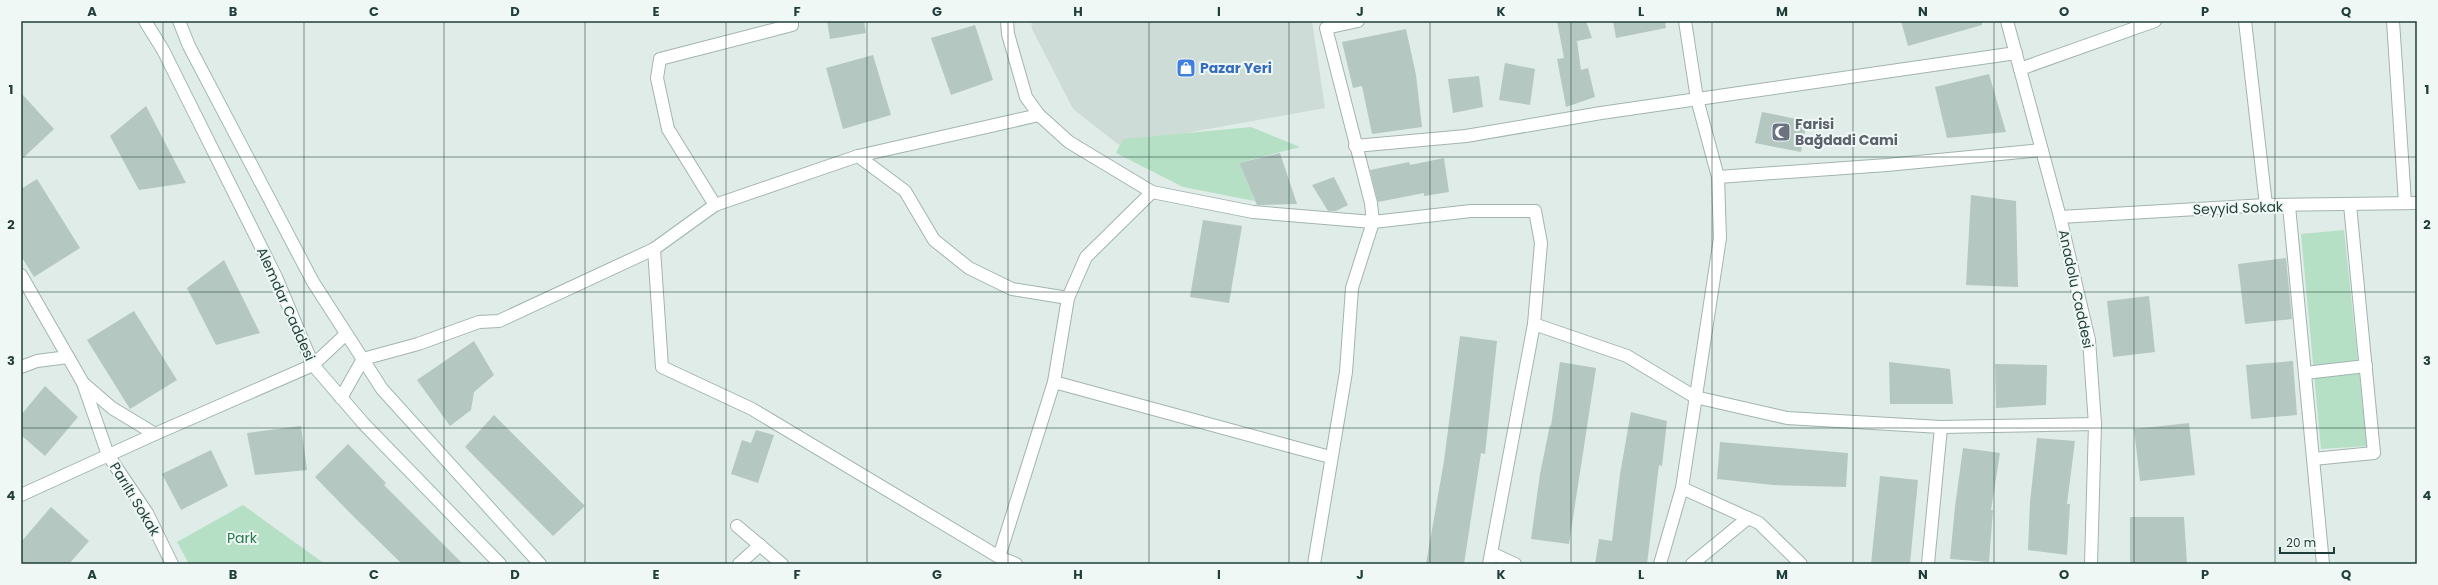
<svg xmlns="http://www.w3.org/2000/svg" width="2438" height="585" viewBox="0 0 2438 585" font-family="Poppins,sans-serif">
<rect width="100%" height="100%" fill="#e0ece8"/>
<!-- built -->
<path fill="#cedcd7" d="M1031,21H1312L1325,108L1119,145L1073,109L1032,29Z"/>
<!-- green -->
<g fill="#b6e0c5">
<path d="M1251,127L1300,147L1239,163L1255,201L1183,187L1116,153L1123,139Z"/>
<path d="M2344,230L2367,446L2321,449L2301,234Z"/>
<path d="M243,505L325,564H189L177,542Z"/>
</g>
<!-- building -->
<g fill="#b5c7c1">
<path d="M827,21H864L866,33L830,39Z"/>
<path d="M1557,21H1586L1592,38L1577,41L1581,70L1588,68L1595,97L1566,107L1557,59L1564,58Z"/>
<path d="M1613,21H1665L1666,28L1616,38Z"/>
<path d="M1901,21H1982V25L1908,46Z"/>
<path d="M975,25L993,80L951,95L931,38Z"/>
<path d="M1406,29L1416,75L1422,127L1372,134L1362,86L1353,88L1342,42Z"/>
<path d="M873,55L891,115L843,129L826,68Z"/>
<path d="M1505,63L1535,69L1530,105L1499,100Z"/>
<path d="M1989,74L2006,132L1947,138L1935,87Z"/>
<path d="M1479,76L1483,107L1453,113L1448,79Z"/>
<path d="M21,93L54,129L21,160Z"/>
<path d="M146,106L186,183L139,190L110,136Z"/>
<path d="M1762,112L1807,121L1801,152L1755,143Z"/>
<path d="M1280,153L1297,204L1257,205L1239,163Z"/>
<path d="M1444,158L1449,192L1424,196V193L1378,202L1370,170L1409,162L1410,165Z"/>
<path d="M1334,177L1348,205L1336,211H1328L1312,185Z"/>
<path d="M37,179L80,248L34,277L21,256V189Z"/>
<path d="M1971,195L2016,201L2018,287L1966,285Z"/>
<path d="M1203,220L1242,226L1229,303L1190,297Z"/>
<path d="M2286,258L2292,319L2245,324L2238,264Z"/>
<path d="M224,260L260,333L216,345L187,288Z"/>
<path d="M2149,296L2155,352L2113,357L2107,301Z"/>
<path d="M134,311L177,380L130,409L87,340Z"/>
<path d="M1460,336L1497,341L1485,454L1481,453L1464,564H1426L1444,461Z"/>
<path d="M474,341L494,375L474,392L471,410L450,426L417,380Z"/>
<path d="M2293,361L2297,415L2251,419L2246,365Z"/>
<path d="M1560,362L1596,368L1569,544L1531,539L1540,474L1550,425L1551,426Z"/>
<path d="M1889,362L1950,369L1953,404H1890Z"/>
<path d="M1995,364L2047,365L2046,405L1996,408Z"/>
<path d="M45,386L78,417L45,456L21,435V415Z"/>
<path d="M1631,412L1667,421L1662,466L1659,465L1647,564H1595L1599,539L1612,541L1620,474Z"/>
<path d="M494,415L585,506L553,536L465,447Z"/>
<path d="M2189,423L2195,475L2140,481L2134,429Z"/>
<path d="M301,426L307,470L255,475L247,433Z"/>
<path d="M756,430L774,435L758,483L731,474L742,440L751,443Z"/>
<path d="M2037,438L2075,441L2067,504H2070L2067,555L2028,550L2030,502Z"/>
<path d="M1720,442L1848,453L1846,487L1773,485L1717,479Z"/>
<path d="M348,444L386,483L384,485L463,564H402L352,515L315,477Z"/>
<path d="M1963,448L2000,453L1991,510H1993L1989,562L1950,559L1955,507Z"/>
<path d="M211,450L228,486L181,510L162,474Z"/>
<path d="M1880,476L1918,480L1910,564H1871Z"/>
<path d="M51,507L89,541L69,564H21V542Z"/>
<path d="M2130,517H2184L2187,564H2130Z"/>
</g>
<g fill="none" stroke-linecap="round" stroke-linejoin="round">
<defs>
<g id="minor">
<path d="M1007,21L1008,34L1026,97L1039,115L1069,142L1152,192L1253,212L1373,222L1471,211H1535L1541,243L1534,324L1627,356L1695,397L1787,418L1941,427L2095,424"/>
<path d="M2245,21L2266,205"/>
<path d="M2393,21L2405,203"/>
<path d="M2020,69L2155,21"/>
<path d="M1355,146L1466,136L1601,113L2016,53"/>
<path d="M858,156L905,191L934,240L969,268L1012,289L1068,298"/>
<path d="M1718,177L1887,165L2041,150"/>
<path d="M715,205L668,129L657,78L660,59L792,25V21"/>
<path d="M2289,206L2323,564"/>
<path d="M2060,217L2266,205L2417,203"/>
<path d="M21,275L83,383L108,455L147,513L172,564"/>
<path d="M21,367L37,361L68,357"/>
<path d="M2305,373L2366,366"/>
<path d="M1054,382L1330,457"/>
<path d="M83,383L112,408L155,434"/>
<path d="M341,398L363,359L418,344L479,322L499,321L654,249"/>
<path d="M2313,459L2374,453L2350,205"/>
<path d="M1682,488L1759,523L1801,564"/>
<path d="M21,495L155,434L313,365L346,334"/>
<path d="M737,526L782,564"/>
<path d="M1491,553L1515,564"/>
<path d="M999,557L1054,382L1068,298L1086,257L1152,192"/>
<path d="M739,564L760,545"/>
<path d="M1016,564L999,557L752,409L662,367L654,249L715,205L858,156L1039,115"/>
<path d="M1314,564L1346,372L1352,288L1373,222L1371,203L1326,28L1358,21"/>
<path d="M1489,564L1534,324"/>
<path d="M1660,564L1682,488L1720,238L1718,177L1697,99L1685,21"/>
<path d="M1692,564L1748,518"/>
<path d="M1928,564L1941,427"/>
</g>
<path id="tertiary" d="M2007,21L2060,217L2089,340L2095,424L2091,564"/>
<g id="secondary">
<path d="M145,21L163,50L276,277L313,365L364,424L500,564"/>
<path d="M179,21L189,46L313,282L382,389L540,564"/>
</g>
</defs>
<!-- minor casing -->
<use href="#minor" stroke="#a2b4b0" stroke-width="14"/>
<!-- tertiary casing -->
<use href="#tertiary" stroke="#a2b4b0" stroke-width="14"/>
<!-- secondary casing -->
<use href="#secondary" stroke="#9db9b2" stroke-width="14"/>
<!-- minor -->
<use href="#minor" stroke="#fff" stroke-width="12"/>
<!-- tertiary -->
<use href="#tertiary" stroke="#fff" stroke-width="12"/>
<!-- secondary -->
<use href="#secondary" stroke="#fff" stroke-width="12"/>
</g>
<!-- grid -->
<path fill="none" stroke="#1f3e39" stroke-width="1" stroke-opacity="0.55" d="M163,21V564M304,21V564M444,21V564M585,21V564M726,21V564M867,21V564M1008,21V564M1149,21V564M1289,21V564M1430,21V564M1571,21V564M1712,21V564M1853,21V564M1994,21V564M2134,21V564M2275,21V564M21,157H2417M21,292H2417M21,428H2417"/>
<!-- icons -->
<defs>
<symbol id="shop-square" viewBox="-11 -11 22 22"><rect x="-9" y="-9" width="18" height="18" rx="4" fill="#3f7fe0" stroke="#f0f8f5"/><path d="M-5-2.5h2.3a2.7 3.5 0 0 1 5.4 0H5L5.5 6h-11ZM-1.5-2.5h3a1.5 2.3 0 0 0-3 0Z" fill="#fff"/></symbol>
<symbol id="mosque-square" viewBox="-11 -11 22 22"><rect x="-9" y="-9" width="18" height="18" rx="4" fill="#6b7280" stroke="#f0f8f5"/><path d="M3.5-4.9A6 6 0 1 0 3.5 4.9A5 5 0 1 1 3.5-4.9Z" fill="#fff"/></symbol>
</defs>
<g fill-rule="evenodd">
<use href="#shop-square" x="1175" y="57" width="22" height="22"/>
<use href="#mosque-square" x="1770" y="121" width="22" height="22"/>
</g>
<g text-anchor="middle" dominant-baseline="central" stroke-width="4" stroke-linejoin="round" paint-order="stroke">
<!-- shop labels -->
<g font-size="14" font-weight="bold" fill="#366cbe" stroke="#f0f8f5" text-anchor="start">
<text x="1200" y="68">Pazar Yeri</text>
</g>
<!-- worship labels -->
<g font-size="14" font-weight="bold" fill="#5b616d" stroke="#f0f8f5" text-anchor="start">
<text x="1795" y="124">Farisi<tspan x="1795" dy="16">Bağdadi Cami</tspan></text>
</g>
<!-- street labels -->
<g font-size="14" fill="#1f3e39" stroke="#f0f8f5">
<text transform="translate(2238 208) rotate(-2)">Seyyid Sokak</text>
<text transform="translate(2076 289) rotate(78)">Anadolu Caddesi</text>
<text transform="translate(286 304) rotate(66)">Alemdar Caddesi</text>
<text transform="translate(135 499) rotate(59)">Parıltı Sokak</text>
</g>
<!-- park labels -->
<g font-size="14" fill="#25794e" stroke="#f0f8f5">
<text x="242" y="538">Park</text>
</g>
</g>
<!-- border -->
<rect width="2438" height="585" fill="none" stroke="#f0f8f5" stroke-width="44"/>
<!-- scale -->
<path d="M2280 547v6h54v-6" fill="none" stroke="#1f3e39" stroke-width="2"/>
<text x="2286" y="547" font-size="12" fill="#1f3e39" stroke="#f0f8f5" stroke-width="3" paint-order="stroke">20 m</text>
<rect x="22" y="22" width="2394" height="541" fill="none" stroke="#1f3e39" stroke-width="1.5"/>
<g font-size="13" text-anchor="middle" font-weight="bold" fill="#1f3e39">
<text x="92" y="16">A</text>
<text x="233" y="16">B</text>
<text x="374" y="16">C</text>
<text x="515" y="16">D</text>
<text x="656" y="16">E</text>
<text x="797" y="16">F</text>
<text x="937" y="16">G</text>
<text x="1078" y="16">H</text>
<text x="1219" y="16">I</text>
<text x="1360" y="16">J</text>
<text x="1501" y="16">K</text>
<text x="1641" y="16">L</text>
<text x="1782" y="16">M</text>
<text x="1923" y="16">N</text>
<text x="2064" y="16">O</text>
<text x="2205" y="16">P</text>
<text x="2346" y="16">Q</text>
<text x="11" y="94">1</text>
<text x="2427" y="94">1</text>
<text x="11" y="229">2</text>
<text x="2427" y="229">2</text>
<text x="11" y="365">3</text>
<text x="2427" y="365">3</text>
<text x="11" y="500">4</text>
<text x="2427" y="500">4</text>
<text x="92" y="579">A</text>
<text x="233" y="579">B</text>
<text x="374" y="579">C</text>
<text x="515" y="579">D</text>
<text x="656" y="579">E</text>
<text x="797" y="579">F</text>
<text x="937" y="579">G</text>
<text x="1078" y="579">H</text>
<text x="1219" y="579">I</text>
<text x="1360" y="579">J</text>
<text x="1501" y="579">K</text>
<text x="1641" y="579">L</text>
<text x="1782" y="579">M</text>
<text x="1923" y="579">N</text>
<text x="2064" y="579">O</text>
<text x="2205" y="579">P</text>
<text x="2346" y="579">Q</text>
</g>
</svg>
